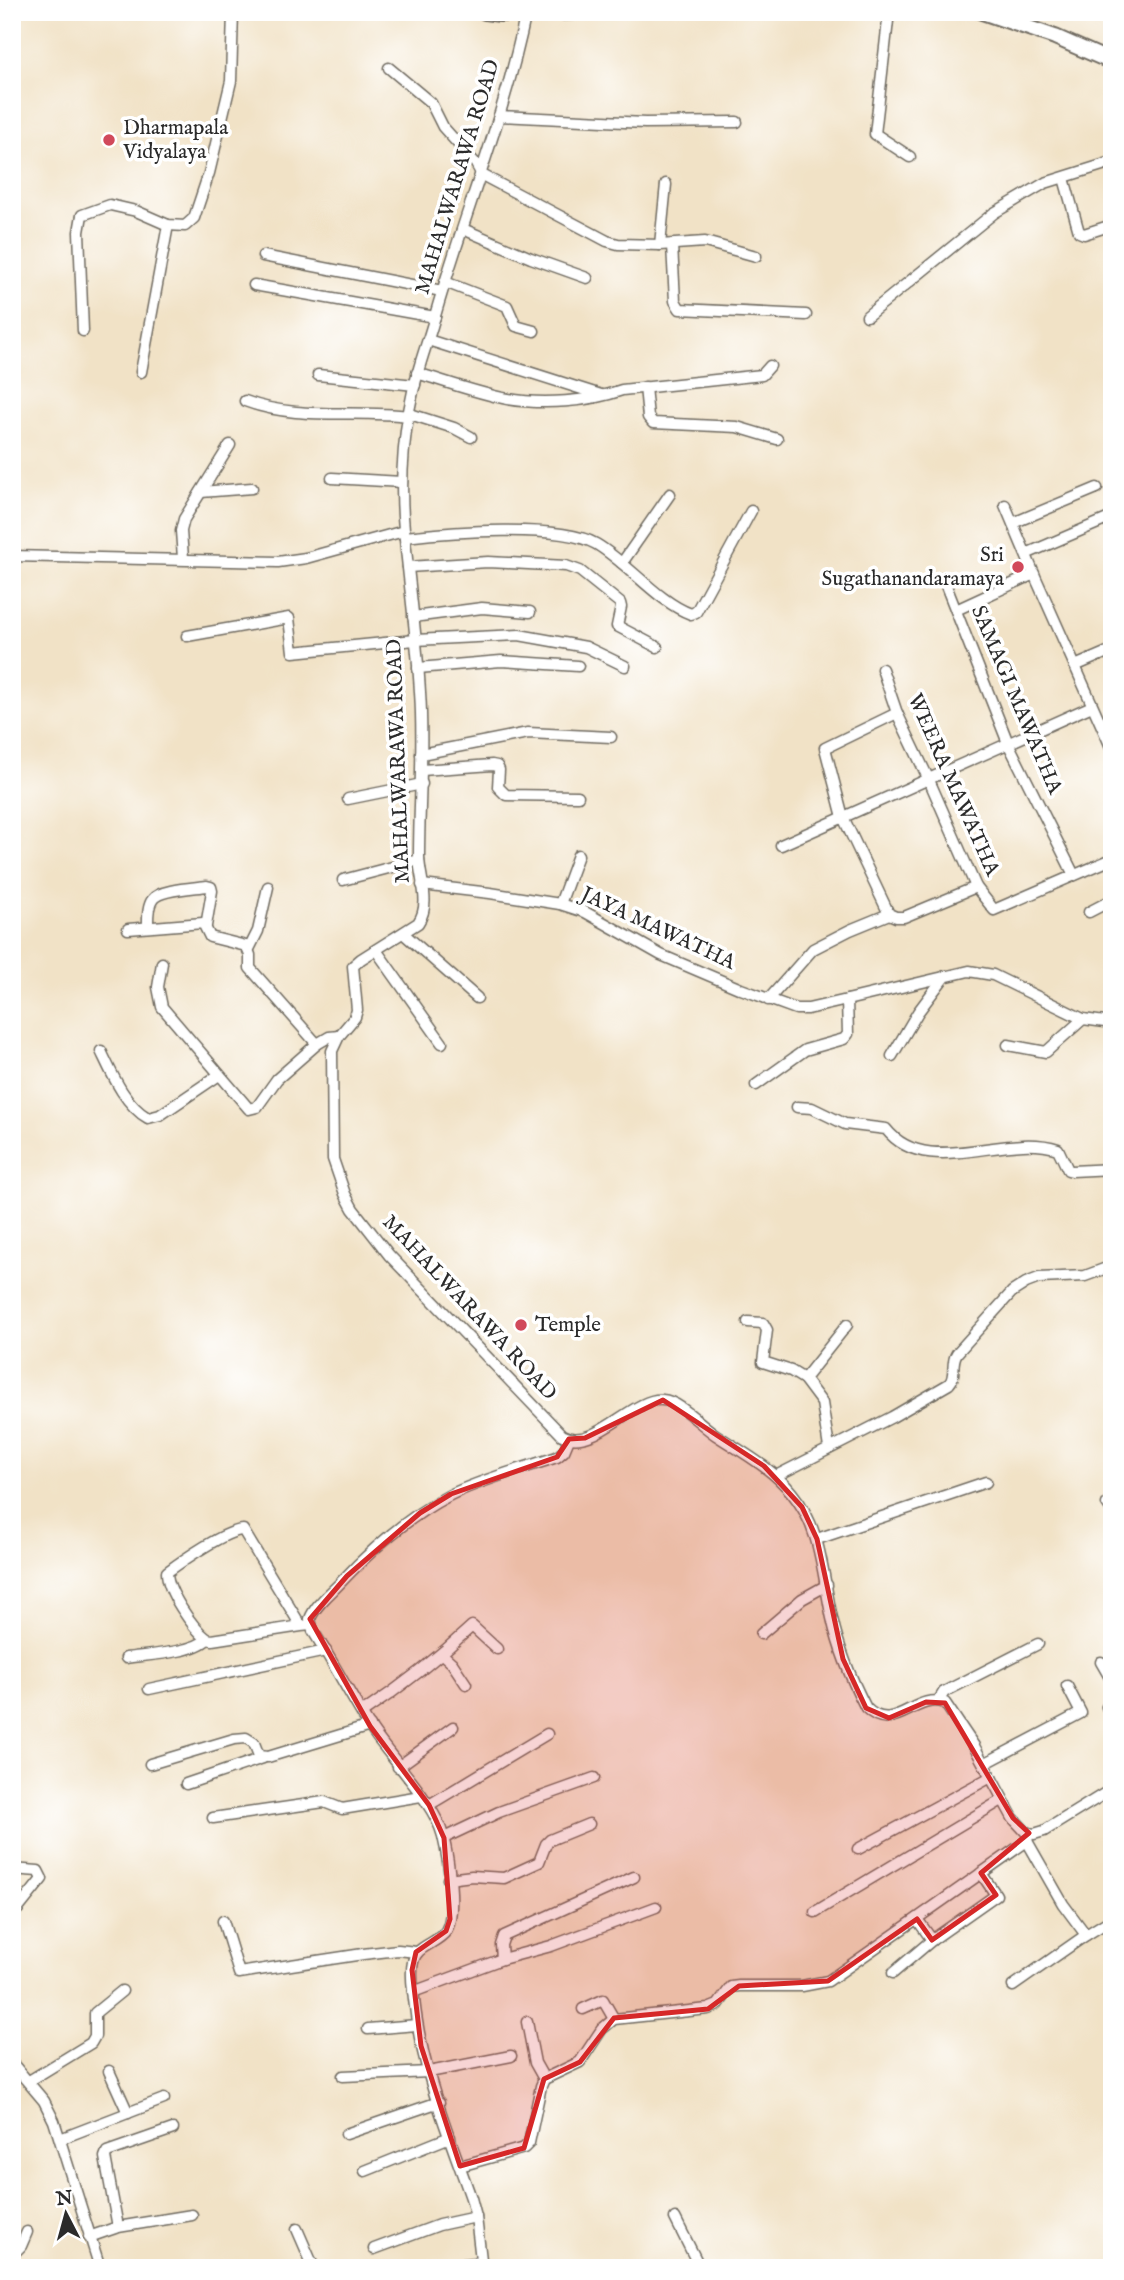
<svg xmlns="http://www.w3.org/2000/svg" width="1124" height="2280" viewBox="0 0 1124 2280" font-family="'IM FELL English',serif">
<rect width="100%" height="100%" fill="#fff"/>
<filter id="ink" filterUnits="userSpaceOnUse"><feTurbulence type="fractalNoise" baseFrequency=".0143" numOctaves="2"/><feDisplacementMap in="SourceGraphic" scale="14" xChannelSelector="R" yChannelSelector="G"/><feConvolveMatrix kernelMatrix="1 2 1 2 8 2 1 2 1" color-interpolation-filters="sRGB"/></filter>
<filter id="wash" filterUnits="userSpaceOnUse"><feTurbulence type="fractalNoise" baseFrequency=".00686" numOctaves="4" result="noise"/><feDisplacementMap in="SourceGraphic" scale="28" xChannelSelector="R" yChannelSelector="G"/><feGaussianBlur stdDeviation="1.57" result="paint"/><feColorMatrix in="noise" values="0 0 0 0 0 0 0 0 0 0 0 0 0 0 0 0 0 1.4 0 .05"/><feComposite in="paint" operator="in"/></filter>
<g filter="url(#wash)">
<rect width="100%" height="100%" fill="#f1e2c6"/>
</g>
<g filter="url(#ink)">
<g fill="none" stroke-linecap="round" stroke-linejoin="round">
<defs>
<g id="minor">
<path d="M526,12C505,116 464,214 435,316C430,335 423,353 418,372C404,421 399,478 404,529C409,583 417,638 420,692C424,747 419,801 419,856C419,878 432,903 418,923L361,959L353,966L357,1010L355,1017L339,1036L332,1051L333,1159L345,1194L353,1209L389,1255L562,1435C594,1453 633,1396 663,1400C679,1401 702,1426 716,1435C742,1452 772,1468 792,1493C822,1529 822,1574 832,1618C839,1650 851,1679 866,1708C894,1736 915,1692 945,1703L974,1746L1013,1818L1026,1832L1034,1834L1044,1831L1112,1789"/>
<path d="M889,12L875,134L910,157"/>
<path d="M389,68L431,103L443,127L476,164L482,175L607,241L618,244L660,245L705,242L756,256"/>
<path d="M499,116L645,123L737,122"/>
<path d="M1064,178L1079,232L1084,234L1112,225"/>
<path d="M463,229L531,258L587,278"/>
<path d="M660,245L666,184"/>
<path d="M672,245L675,301L680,309L806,315"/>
<path d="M263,256L442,291"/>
<path d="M445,282L507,306L516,326L534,331"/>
<path d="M254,285L435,317"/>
<path d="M867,316L994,213L1045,183L1112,162"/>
<path d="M83,331L79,232L82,215L110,205L136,211L168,225L185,226L194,218L209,173L231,81L233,12"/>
<path d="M428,340L601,395"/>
<path d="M141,372L168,225"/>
<path d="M417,373C447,382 477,393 508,399C543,405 588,402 622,390L762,375L770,366"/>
<path d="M318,375L415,385"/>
<path d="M645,387L648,417L653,423L737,427L777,439"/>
<path d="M245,401C298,421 354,409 410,416"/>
<path d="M410,414L454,428L471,437"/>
<path d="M332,478L402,482"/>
<path d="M201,492L252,488"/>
<path d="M1005,505L1034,574L1112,749"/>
<path d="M1013,523L1097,488"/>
<path d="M405,537C448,532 560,523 596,544C627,562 659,603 691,614L696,612L751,511"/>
<path d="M1026,554L1112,517"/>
<path d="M12,556L278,562L306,558L404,531"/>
<path d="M183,558L181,531L184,519L230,445"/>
<path d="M622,563L670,494"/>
<path d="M408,567L488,562L566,566L580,571L620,603L621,607L617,626L657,647"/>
<path d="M943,578L1008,743L1074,875"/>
<path d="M956,610L1034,574"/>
<path d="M413,617L482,608L530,612"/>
<path d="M187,636L289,618L293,652L415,640L519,635L586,647L625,666"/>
<path d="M1075,666L1112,650"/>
<path d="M418,668L501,661L578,666"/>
<path d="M882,669L897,713L929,780L976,887L994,910L1112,859"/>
<path d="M897,713L825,748L843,817L889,914L896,917H904L976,887"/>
<path d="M421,754L528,733L611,737"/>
<path d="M422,770L492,765L497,766L499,770L498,787L506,795L578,796"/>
<path d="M348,799L422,784"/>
<path d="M781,845L1092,706"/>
<path d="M343,880L419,860"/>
<path d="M422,885L490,893L560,904L585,912L661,955L741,989L796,1009H808L847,1000L969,971L993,975L1083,1019L1112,1023"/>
<path d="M560,904L578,855"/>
<path d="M1089,912L1112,900"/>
<path d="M148,927C148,919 147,906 153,899C160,889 195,888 207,886L211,887L212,891L206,926"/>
<path d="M128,929L203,923L210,937L246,946L250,955V968L317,1044L329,1037L339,1036"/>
<path d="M403,933L477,998"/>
<path d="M249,949L258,931L268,887"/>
<path d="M376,950L442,1043"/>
<path d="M162,963L158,987L162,1007L249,1109L257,1107L277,1079L317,1044"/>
<path d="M768,1000L813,949L850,930L889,914"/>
<path d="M1008,1045L1046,1052L1083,1019"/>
<path d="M101,1051C112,1074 125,1105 148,1118L160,1115L219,1075"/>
<path d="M892,1056L918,1012L945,976"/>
<path d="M756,1085L805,1050L844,1039L848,1034L847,1000"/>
<path d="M797,1107L812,1108L845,1124L886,1129C926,1180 1004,1131 1058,1149L1068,1170L1072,1171L1112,1169"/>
<path d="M748,1322L763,1323L767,1330L763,1362L791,1371L804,1379"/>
<path d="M829,1448L822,1403L804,1379L847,1325"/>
<path d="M776,1476L892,1417L949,1384C957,1376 950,1363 957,1353L1012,1292L1026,1283L1039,1278L1085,1276L1112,1266"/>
<path d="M1107,1504L1112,1511"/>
<path d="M817,1539L986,1482"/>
<path d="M301,1626L243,1530C226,1530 182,1561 167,1572C167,1591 192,1627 207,1639L212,1640L301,1626L311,1625"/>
<path d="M761,1634L802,1599L827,1585"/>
<path d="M442,1654L452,1663L466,1684"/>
<path d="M126,1658C145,1655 194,1653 207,1639"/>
<path d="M1101,1662L1112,1681"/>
<path d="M149,1689L326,1651"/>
<path d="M939,1700L944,1692L1038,1644"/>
<path d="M1112,1702L1107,1707L1112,1715"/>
<path d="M362,1713C401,1687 437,1659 472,1626L497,1649"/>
<path d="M150,1764L234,1739L246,1738L254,1743L259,1756L268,1757L370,1726"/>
<path d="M984,1764L1081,1713L1067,1686"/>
<path d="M398,1767L453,1727"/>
<path d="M186,1784L263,1758"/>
<path d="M429,1805L547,1734"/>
<path d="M213,1818L324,1802L342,1809L421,1796"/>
<path d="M444,1838L499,1812L594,1778"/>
<path d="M858,1849L991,1777"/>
<path d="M12,1869L38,1871L42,1879L18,1909L12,1911"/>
<path d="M448,1879L472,1876L504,1878L539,1862L546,1844L550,1840L589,1824"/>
<path d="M815,1912L1002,1800"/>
<path d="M917,1919L932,1940L996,1895L981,1873"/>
<path d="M223,1921L239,1973L363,1954L398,1950L416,1952"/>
<path d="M1086,1935L1112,1919"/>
<path d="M502,1959L501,1945L504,1936L634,1877"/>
<path d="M893,1973L932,1940"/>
<path d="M1013,1986L1086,1935L1063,1904L1027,1841"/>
<path d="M413,1992L502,1959L551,1946L656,1907"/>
<path d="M583,2009L603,2000L614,2019"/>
<path d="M527,2022L535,2063L544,2079"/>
<path d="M368,2029L417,2025"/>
<path d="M12,2063L44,2101L54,2121L100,2268"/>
<path d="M109,2071L128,2113"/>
<path d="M343,2076L429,2072L511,2056"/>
<path d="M29,2081L91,2043L95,2036V2013L122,1991"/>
<path d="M346,2134L439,2102"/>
<path d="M60,2139L164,2099"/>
<path d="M460,2166L524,2148L529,2143L541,2086L544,2079L580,2062L602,2029L614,2019L708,2009L718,2005L731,1987L739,1986H802L828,1981L1027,1841L1029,1833"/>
<path d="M365,2171L450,2137"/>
<path d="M675,2218L700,2268"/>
<path d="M118,2227L192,2215"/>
<path d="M297,2229L314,2268"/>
<path d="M89,2237L118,2227L105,2157L107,2152L173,2129"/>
<path d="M374,2249L439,2225L476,2217"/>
<path d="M12,2255L21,2246L27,2232"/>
<path d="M436,2268L481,2262"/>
<path d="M482,2268L476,2217L471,2198C448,2133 421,2068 414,1999C413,1988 410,1974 413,1962C416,1945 437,1944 446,1931C457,1913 448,1857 443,1836C435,1803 390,1758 370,1727C350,1695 333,1662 313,1631L310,1619C315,1605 331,1593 341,1582C372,1549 409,1516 450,1495C480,1480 524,1468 557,1457L564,1451L569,1439"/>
</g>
<g id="highway">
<path d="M485,12L500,14L576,12"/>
<path d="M982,12L1055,37L1112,62"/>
</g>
</defs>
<!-- minor casing -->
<use href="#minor" stroke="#706b61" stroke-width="13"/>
<!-- highway casing -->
<use href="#highway" stroke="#706b61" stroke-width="18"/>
<!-- minor -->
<use href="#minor" stroke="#fff" stroke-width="10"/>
<!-- highway -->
<use href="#highway" stroke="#fff" stroke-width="14"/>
</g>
</g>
<!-- marked area -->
<path fill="#d62828" fill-opacity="0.2" stroke="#d62828" stroke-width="5" stroke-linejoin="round" d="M663,1400L764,1466L802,1507L817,1539L843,1659L866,1708L889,1718L926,1702L945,1703L1013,1818L1029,1833L981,1873L996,1895L932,1940L917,1919L828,1981L739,1986L708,2009L614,2018L580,2062L544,2079L524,2148L460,2166L421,2046L412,1970L416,1952L446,1931L450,1919L444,1838L429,1805L370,1726L310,1619L347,1576L420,1513L451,1494L557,1457L569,1439L585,1438Z"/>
<!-- markers -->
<g fill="#d1495b" stroke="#fff" stroke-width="2.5">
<circle cx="109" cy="140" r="7"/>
<circle cx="1018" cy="567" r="7"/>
<circle cx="521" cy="1325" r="7"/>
</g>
<g text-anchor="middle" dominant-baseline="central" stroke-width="7" stroke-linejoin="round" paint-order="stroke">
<!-- poi labels -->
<g font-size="21" fill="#2b2b2b" stroke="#fff" text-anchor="start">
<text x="123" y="128">Dharmapala<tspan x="123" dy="24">Vidyalaya</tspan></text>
<text x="1004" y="555" text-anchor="end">Sri<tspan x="1004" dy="24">Sugathanandaramaya</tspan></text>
<text x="535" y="1325">Temple</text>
</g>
<!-- street labels -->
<g font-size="21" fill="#2b2b2b" stroke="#fff">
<text transform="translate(458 177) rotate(-73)">MAHALWARAWA ROAD</text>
<text transform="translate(1016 700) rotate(67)">SAMAGI MAWATHA</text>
<text transform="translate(399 761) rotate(-92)">MAHALWARAWA ROAD</text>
<text transform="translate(953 785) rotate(66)">WEERA MAWATHA</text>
<text transform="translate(658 929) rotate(25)">JAYA MAWATHA</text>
<text transform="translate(469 1308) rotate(47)">MAHALWARAWA ROAD</text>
</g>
</g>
<!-- margin -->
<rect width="1124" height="2280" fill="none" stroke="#fff" stroke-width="42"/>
<!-- north arrow -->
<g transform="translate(66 2214) rotate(354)" stroke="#ffffff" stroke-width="5" paint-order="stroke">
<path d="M0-5L12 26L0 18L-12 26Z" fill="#2b2b2b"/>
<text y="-10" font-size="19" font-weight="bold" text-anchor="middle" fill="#2b2b2b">N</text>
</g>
</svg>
